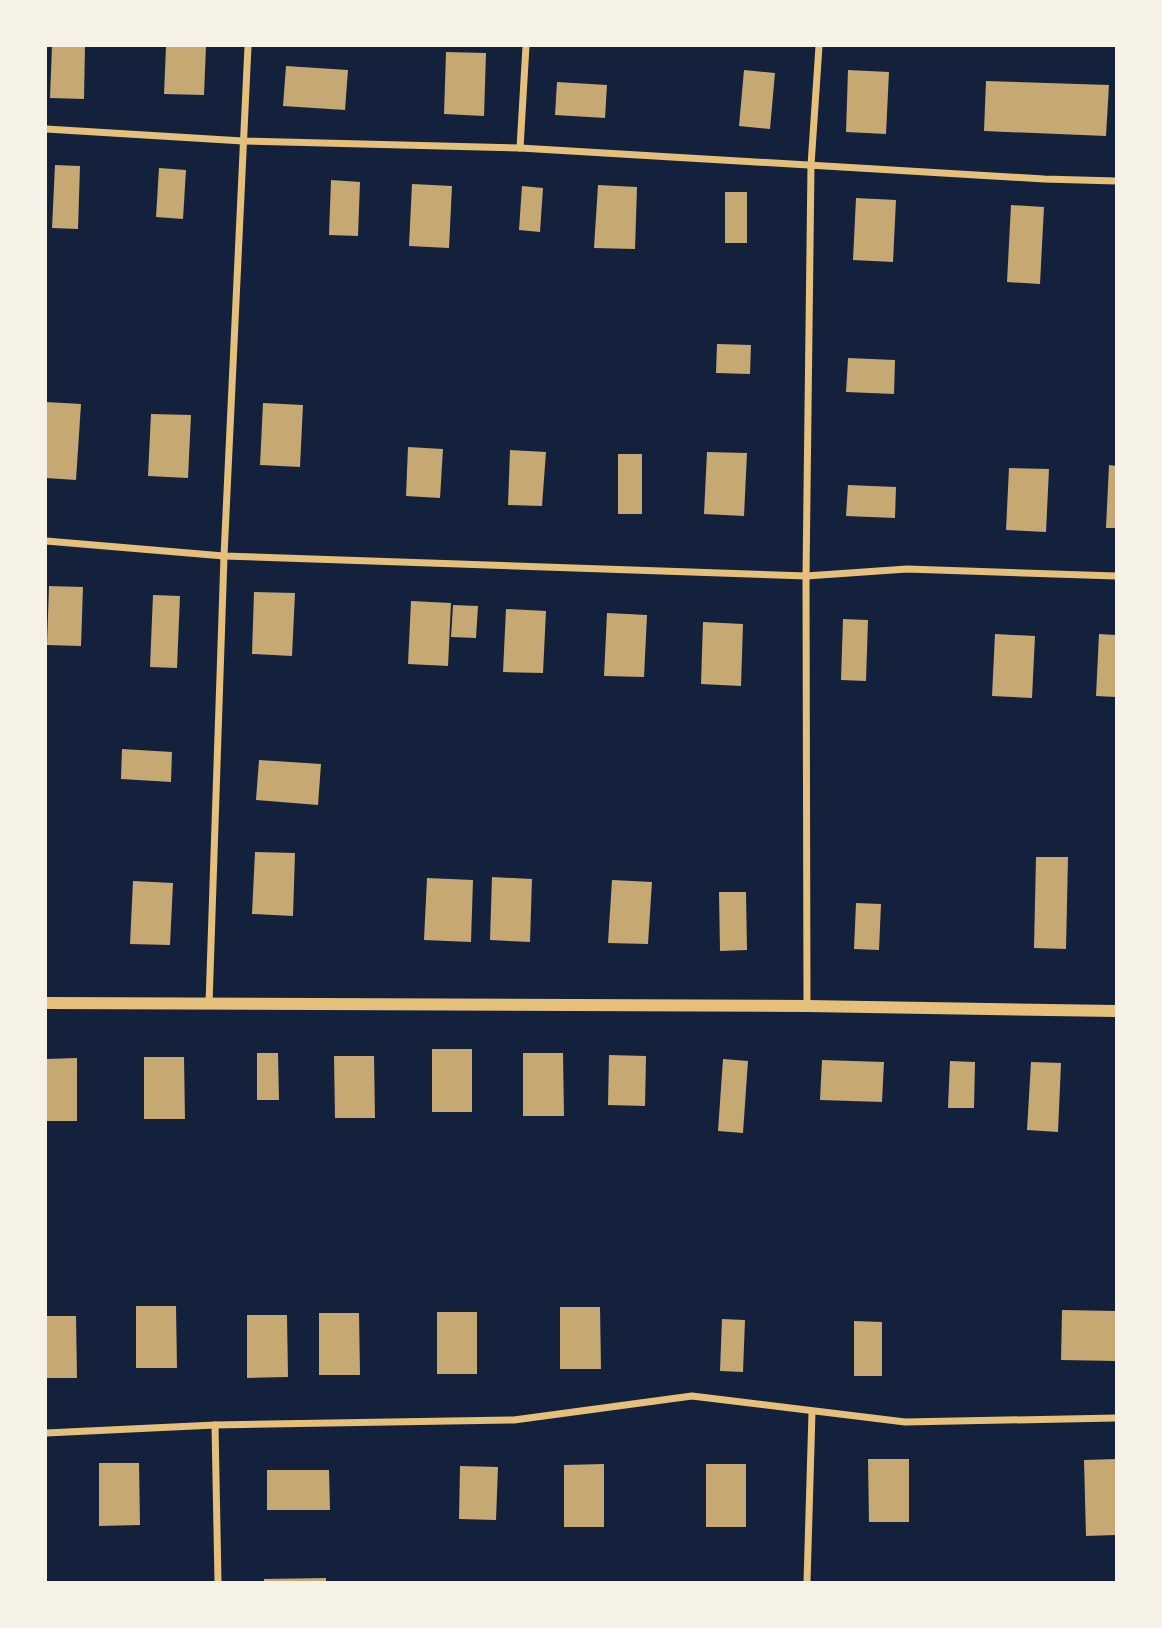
<svg xmlns="http://www.w3.org/2000/svg" width="1162" height="1628" viewBox="0 0 1162 1628" font-family="'Alegreya Sans',sans-serif">
<rect width="100%" height="100%" fill="#14213d"/>
<!-- building -->
<g fill="#c6a872">
<path d="M52,46H85L84,99L50,98Z"/>
<path d="M166,46H206L204,95L164,94Z"/>
<path d="M446,52L486,53L484,116L444,114Z"/>
<path d="M286,66L348,70L345,110L283,106Z"/>
<path d="M744,70L775,73L770,129L739,126Z"/>
<path d="M848,70L889,72L886,134L846,132Z"/>
<path d="M986,81L1109,85L1106,136L984,131Z"/>
<path d="M557,82L607,85L605,118L555,115Z"/>
<path d="M55,165L80,166L78,229L52,228Z"/>
<path d="M159,168L186,170L183,219L156,217Z"/>
<path d="M331,180L360,182L358,236L329,235Z"/>
<path d="M412,184L452,186L449,248L409,246Z"/>
<path d="M598,185L637,187L635,249L594,248Z"/>
<path d="M522,186L543,188L540,232L519,230Z"/>
<rect x="725" y="192" width="22" height="51"/>
<path d="M856,198L896,200L893,262L853,260Z"/>
<path d="M1011,205L1044,207L1040,284L1007,282Z"/>
<path d="M717,344L751,345L750,374L716,373Z"/>
<path d="M848,358L895,360L894,394L846,392Z"/>
<path d="M46,402L81,404L76,480L46,478Z"/>
<path d="M263,403L303,405L300,467L260,465Z"/>
<path d="M151,414L191,415L188,478L148,476Z"/>
<path d="M408,447L443,449L440,498L406,496Z"/>
<path d="M510,450L546,452L542,506L508,505Z"/>
<path d="M707,452L747,453L744,516L704,514Z"/>
<rect x="618" y="454" width="24" height="60"/>
<path d="M1109,465L1116,466V528H1106Z"/>
<path d="M1009,468L1049,469L1046,532L1006,530Z"/>
<path d="M848,485L896,487L895,518L846,516Z"/>
<path d="M49,586L83,587L81,646L47,645Z"/>
<path d="M254,592L295,593L292,656L252,654Z"/>
<path d="M153,595L180,596L177,668L150,667Z"/>
<path d="M411,601L451,603L448,666L408,664Z"/>
<path d="M453,605L478,606L476,638L451,637Z"/>
<path d="M506,609L546,611L543,673L503,672Z"/>
<path d="M607,613L647,615L644,677L604,676Z"/>
<path d="M843,619L868,620L866,681L841,680Z"/>
<path d="M703,622L743,624L741,686L701,684Z"/>
<path d="M995,634L1035,636L1032,698L992,696Z"/>
<path d="M1099,634L1116,635V697L1096,696Z"/>
<path d="M122,749L172,752L171,782L121,779Z"/>
<path d="M259,760L321,764L318,805L256,800Z"/>
<path d="M255,852L295,853L293,916L252,914Z"/>
<path d="M1036,857H1068L1066,949L1034,948Z"/>
<path d="M492,877L532,879L530,942L490,940Z"/>
<path d="M427,878L473,880L471,942L424,940Z"/>
<path d="M612,880L652,882L648,944L608,943Z"/>
<path d="M133,881L173,883L170,945L130,944Z"/>
<path d="M719,892H746L747,950L720,951Z"/>
<path d="M856,903L881,904L879,950L854,949Z"/>
<rect x="432" y="1049" width="40" height="63"/>
<path d="M257,1053H278L279,1100H257Z"/>
<path d="M523,1053H563L564,1116H523Z"/>
<path d="M609,1055L646,1056L645,1106L608,1105Z"/>
<path d="M334,1056H374L375,1118H335Z"/>
<path d="M144,1057H184L185,1119H144Z"/>
<path d="M77,1058V1121H46V1059Z"/>
<path d="M723,1059L748,1061L743,1133L718,1131Z"/>
<path d="M822,1060L884,1062L882,1102L820,1100Z"/>
<path d="M950,1061L975,1062L974,1108H948Z"/>
<path d="M1031,1062L1061,1063L1058,1132L1027,1130Z"/>
<path d="M136,1306H176L177,1368H136Z"/>
<path d="M560,1307H600L601,1369H560Z"/>
<path d="M1062,1310L1116,1311V1361L1061,1360Z"/>
<rect x="437" y="1312" width="40" height="62"/>
<path d="M319,1313H359L360,1375H319Z"/>
<path d="M247,1315H287L288,1377L247,1378Z"/>
<path d="M46,1316H76L77,1378H46Z"/>
<path d="M722,1319L745,1320L743,1372L720,1371Z"/>
<path d="M854,1321L882,1322V1376H854Z"/>
<path d="M868,1459H909V1522H869Z"/>
<path d="M1116,1459V1535L1086,1536L1084,1460Z"/>
<path d="M99,1463H139L140,1525L99,1526Z"/>
<path d="M604,1464V1527H564V1465Z"/>
<rect x="706" y="1464" width="40" height="63"/>
<path d="M460,1466L498,1467L496,1520L459,1519Z"/>
<path d="M267,1470H329L330,1510H267Z"/>
<path d="M326,1578V1582H264V1579Z"/>
</g>
<g fill="none" stroke-linecap="round" stroke-linejoin="round">
<!-- minor -->
<g stroke="#e5c07b" stroke-width="7">
<path d="M46,129L243,141L520,148L1044,179L1116,181"/>
<path d="M520,148L526,46"/>
<path d="M46,541L224,556L806,576L907,569L1116,576"/>
<path d="M209,1004L224,556L248,46"/>
<path d="M807,1006L806,576L811,165L819,46"/>
<path d="M215,1425L218,1582"/>
<path d="M46,1433L215,1425L514,1420L692,1396L905,1422L1116,1418"/>
<path d="M807,1582L812,1412"/>
</g>
<!-- tertiary -->
<path stroke="#e5c07b" stroke-width="12" d="M46,1003L807,1006L1116,1011"/>
</g>
<!-- border -->
<rect width="1162" height="1628" fill="none" stroke="#f6f1e7" stroke-width="94"/>
</svg>
